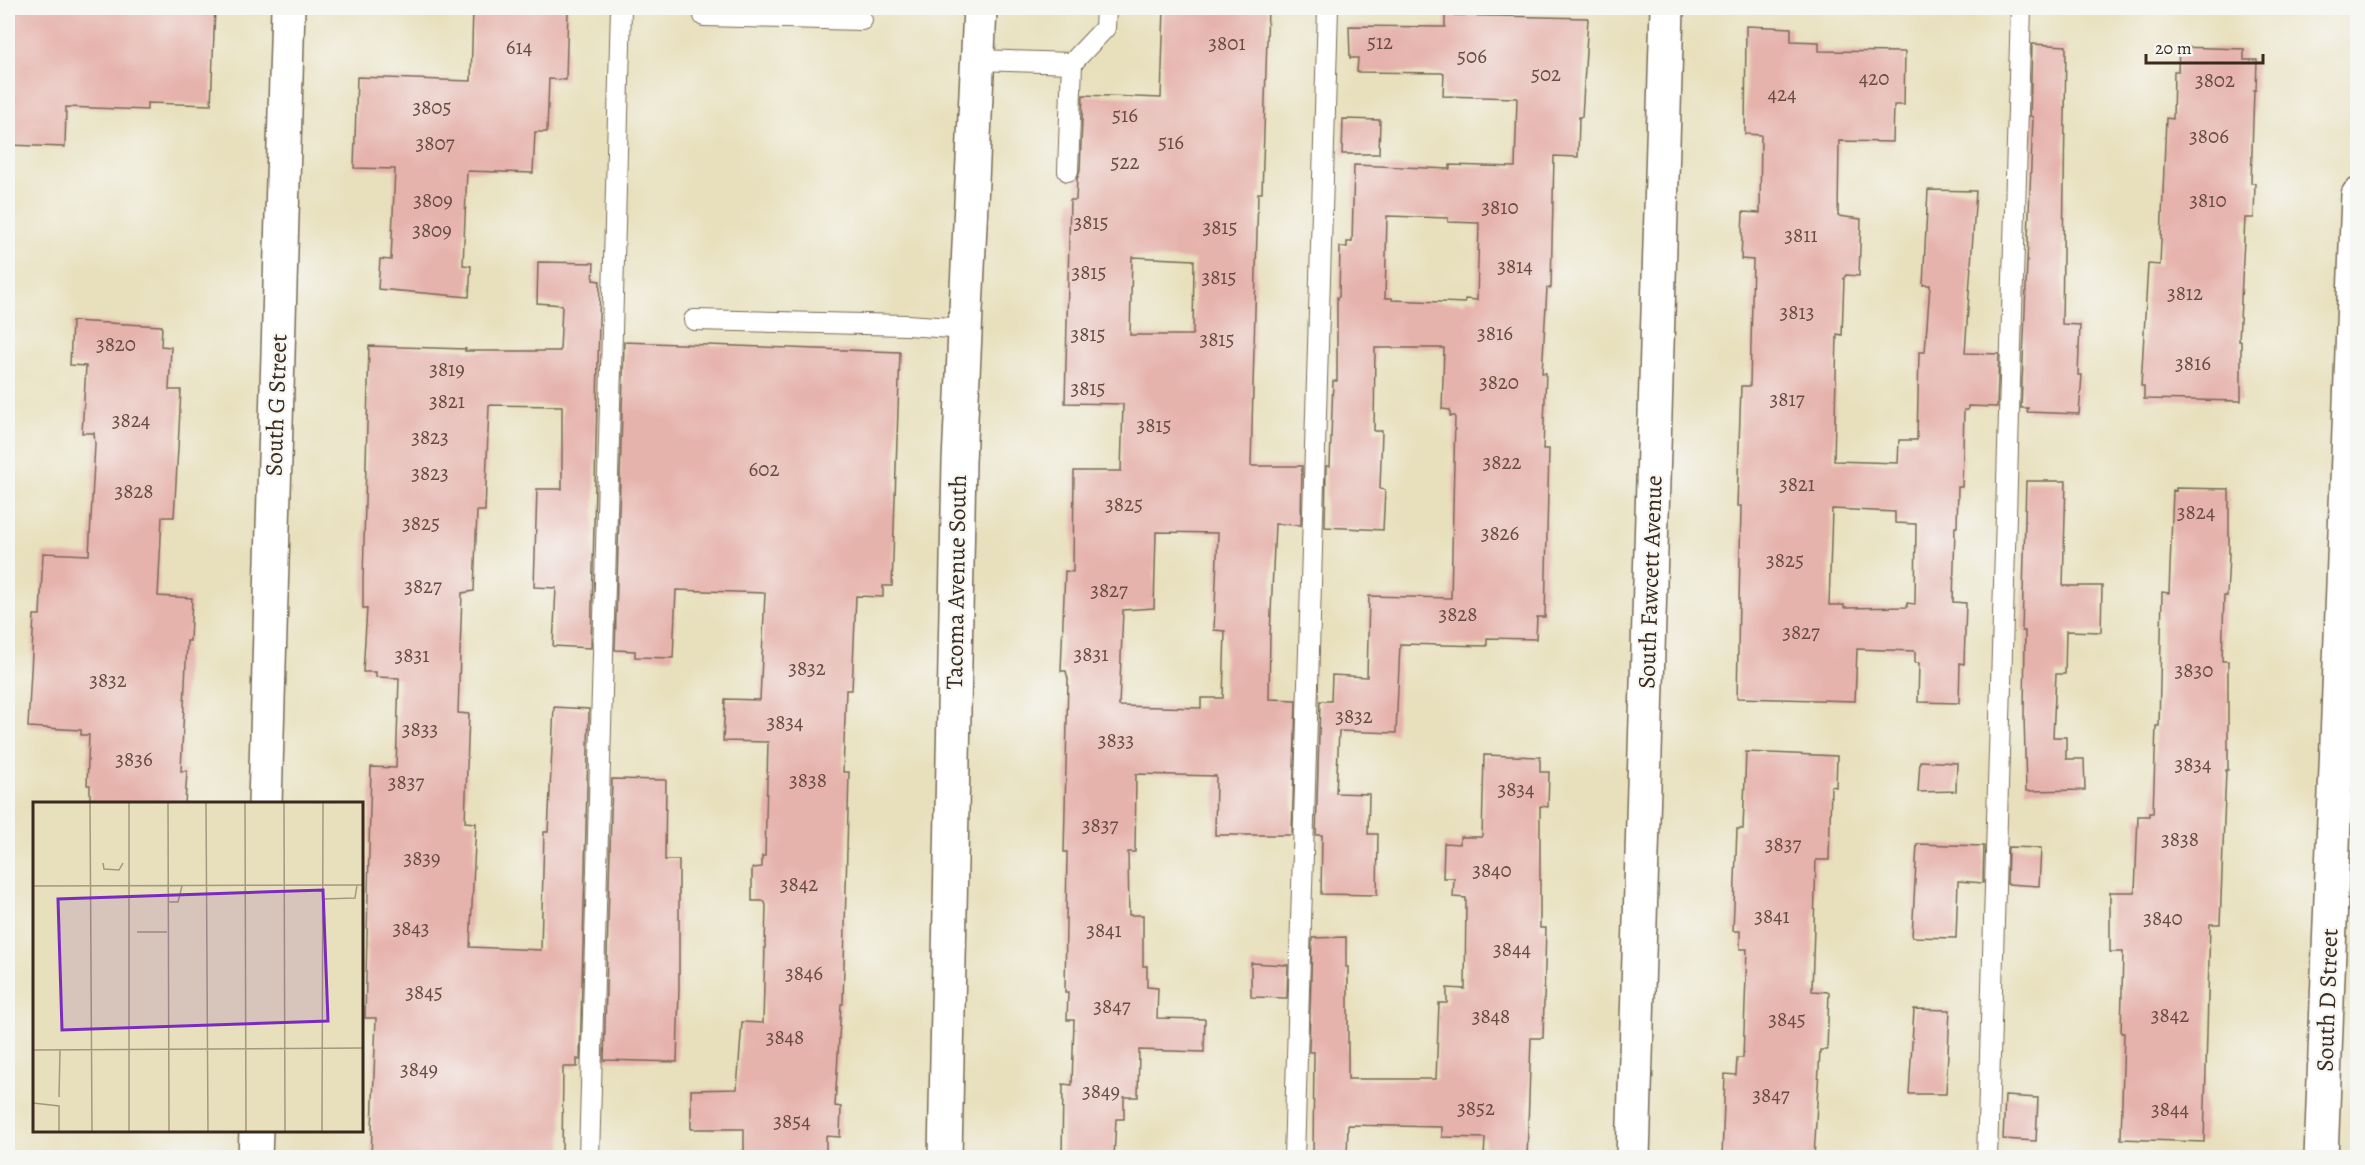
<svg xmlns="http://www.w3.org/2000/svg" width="2365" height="1165" viewBox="0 0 2365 1165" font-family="Alegreya,serif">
<rect width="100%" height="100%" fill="#f6f6f2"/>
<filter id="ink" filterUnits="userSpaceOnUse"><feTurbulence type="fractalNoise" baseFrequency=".0167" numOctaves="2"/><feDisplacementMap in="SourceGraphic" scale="12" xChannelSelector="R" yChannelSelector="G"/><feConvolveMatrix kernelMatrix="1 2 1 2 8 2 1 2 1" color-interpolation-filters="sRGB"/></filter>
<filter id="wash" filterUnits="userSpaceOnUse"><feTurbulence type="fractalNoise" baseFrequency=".008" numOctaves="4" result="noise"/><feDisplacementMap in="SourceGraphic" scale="24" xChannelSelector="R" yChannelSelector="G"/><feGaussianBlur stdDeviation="1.35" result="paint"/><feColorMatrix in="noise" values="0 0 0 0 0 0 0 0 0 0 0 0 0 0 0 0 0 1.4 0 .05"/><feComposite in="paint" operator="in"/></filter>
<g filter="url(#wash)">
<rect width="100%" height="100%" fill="#e8e0bd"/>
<g id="blocks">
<!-- building -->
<g fill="#e6b2ac" fill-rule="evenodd">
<path d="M8,8H215L211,105L147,103V110L66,107L65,147L8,145Z"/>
<path d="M473,8H568L566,80L549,79L547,132H535L533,173L467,171L463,265L471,266L469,297L378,289L380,259L391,260L395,169L354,168L357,77L471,81Z"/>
<path d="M1164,8H1268L1262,193H1258L1251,466H1302L1301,525L1275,524L1270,635L1269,699L1296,700L1292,835H1215L1216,776L1136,774L1135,852H1128L1129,915H1143V966H1147V987L1158,988L1157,1018L1205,1019L1204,1052L1139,1050L1138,1097H1124V1119H1116L1114,1158H1062L1063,1084L1072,1085L1074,1020H1067L1068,992H1065L1067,852H1064L1068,679L1066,671H1061L1065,571L1073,572L1074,471H1121L1123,404L1065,403L1070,200H1076L1077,179L1080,171L1083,95L1161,98ZM1132,257L1194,260L1193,335H1130ZM1156,532L1218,533L1214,630L1225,631L1223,698H1201V708L1119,706L1123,610L1154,608Z"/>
<path d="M1445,15L1588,18L1582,117H1579L1578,157L1554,156L1551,288H1547L1542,373H1546L1543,449H1549L1545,617H1537L1536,639L1487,638V646L1400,644L1396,733L1339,731L1336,793L1369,794L1368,834H1378L1377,895L1321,894L1322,835H1316L1320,701H1331L1332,675L1367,677L1369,596L1451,598L1455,416H1450V410L1442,409L1444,348H1375L1374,431H1382L1380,489L1385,490L1383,530L1325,527L1326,466H1330L1333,381H1337V297H1339L1340,247H1347V242H1352L1354,165L1450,169V165L1515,167L1517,98L1443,96L1444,73L1357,72L1358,58H1350L1349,26L1445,27ZM1387,216L1448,218V222L1479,223L1477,300L1465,299V303L1392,300V298H1385Z"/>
<path d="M1746,26L1791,28V41L1819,42V51L1905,52L1904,105H1894L1893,142L1839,141L1838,216L1861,219L1859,276L1846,275L1844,278L1842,335L1837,334L1834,461L1898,463L1899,440H1917L1919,352H1925L1930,285H1923L1928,190L1976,191L1965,353L1999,354L1997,407L1968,406V410H1964L1962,487H1958L1957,527H1955L1953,602L1966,603L1964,664L1960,663L1959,703L1918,702L1919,663H1915V651L1857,649L1855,701L1737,698L1741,506H1737L1741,386H1750L1753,260L1741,259L1743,212L1760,213L1761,135L1745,134ZM1832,509L1895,512V523L1916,524L1915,604L1907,603V607L1844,608V605H1829Z"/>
<path d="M2032,44L2066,46L2062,324L2080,325L2078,375H2082L2079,414L2027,412L2028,408H2021L2033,117L2030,116Z"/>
<path d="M2179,47L2244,49V60H2257L2256,90H2254L2251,183H2255L2254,218H2245L2239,341H2241V401L2144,399V386H2141L2148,264L2160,265L2166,118L2173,119L2174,71H2178Z"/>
<path d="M1343,119L1380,120L1379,154H1342Z"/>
<path d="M538,262L594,263L593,280L600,281L591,648L553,646L556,588L534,587L537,489H562V406L489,405L485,511H477L474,591L462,593L458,713L469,714L465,822L476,823L470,947L541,950L544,832H548L554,707L589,709L580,1060L577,1059V1067H563L562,1158H371L376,1018H365L371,767L396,768L399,678L376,677V672H363L367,608H363V581L369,346L466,349L465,351H560L562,305L537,303Z"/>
<path d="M72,321L162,326L161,346L171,347L169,390H181L178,448L174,517H162L158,596L192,598L190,641H187L181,771H187L185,804H90V785H87L89,735H81V730L28,727L34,615H40L43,553L89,555L95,444L94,433H82L86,366L70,365Z"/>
<path d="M624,342L900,352L892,586H883V597L856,596L852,690H846L843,772H849L843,1004H841L835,1106L841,1107L840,1137L826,1136V1158H744V1129H691V1090L737,1089L742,1022L763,1023L766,905L764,901H752V868L762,867V856H765L768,742L723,741L725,699L760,700L765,593L676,590L673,658L635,657V651L615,650Z"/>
<path d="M2026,481H2066L2063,586H2102L2101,632L2066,631L2065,674H2056L2053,737H2066V759H2084L2085,790L2026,791L2024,715L2025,631H2022Z"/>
<path d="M2176,488L2229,489V555L2227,596H2224L2222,661H2228V770H2226L2220,924H2210L2204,1142L2121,1139L2124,1033H2121L2123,952H2110V892H2135L2138,816H2149V813H2153L2156,726H2159L2162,592L2169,593L2173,490L2176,491Z"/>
<path d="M1746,752L1837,756L1836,787L1831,786L1829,860H1816L1812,991L1829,992L1827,1050H1820L1814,1158H1722L1725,1074L1736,1075L1737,1058H1743L1747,949H1740V931H1733L1737,829H1743Z"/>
<path d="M1484,755L1540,757V772H1549L1548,807L1540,806V928H1546L1543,1038H1531L1527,1158H1484L1485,1138L1442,1137V1127L1348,1125L1347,1158H1313L1314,1052H1309L1312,938L1346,937V967H1348V1079H1436L1439,1003H1447V988L1465,989L1466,898L1453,897L1454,878H1443L1444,843L1460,844V837H1482Z"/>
<path d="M1920,761L1957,763L1956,791L1918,792Z"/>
<path d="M612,779L666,780L665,860H679V988L677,1062L604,1060Z"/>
<path d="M1917,844L1984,846L1983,883L1958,881L1956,938L1912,937Z"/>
<path d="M2008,847L2041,848L2039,886L2007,884Z"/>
<path d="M1251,963L1288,965L1287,998L1251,997Z"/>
<path d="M1914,1009L1950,1010L1946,1094H1909Z"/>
<path d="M2005,1096L2038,1098L2036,1141L2003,1139Z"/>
</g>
</g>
</g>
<g filter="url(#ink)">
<use href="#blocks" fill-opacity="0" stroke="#786a56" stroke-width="1.5"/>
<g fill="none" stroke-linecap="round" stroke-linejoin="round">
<defs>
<g id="service">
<path d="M704,16L862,20"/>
<path d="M977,60L1072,63L1105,28L1106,8"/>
<path d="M1068,171L1072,63"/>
<path d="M694,320L907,325L966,329"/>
<path d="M589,1158L621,8"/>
<path d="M1294,1158L1328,8"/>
<path d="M1987,1158L2021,8"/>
</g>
<g id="minor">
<path d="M945,1158L959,462L980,8"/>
<path d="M1633,1158L1667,8"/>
<path d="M2321,1158L2358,195"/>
</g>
<g id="tertiary">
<path d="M265,804L288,8"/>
<path d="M255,1158L256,1130"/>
</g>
</defs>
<!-- service casing -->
<use href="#service" stroke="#786a56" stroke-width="22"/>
<!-- minor casing -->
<use href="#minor" stroke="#786a56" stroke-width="36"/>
<!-- tertiary casing -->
<use href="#tertiary" stroke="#786a56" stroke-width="36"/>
<!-- service -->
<use href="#service" stroke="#fff" stroke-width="20"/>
<!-- minor -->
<use href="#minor" stroke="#fff" stroke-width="33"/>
<!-- tertiary -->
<use href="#tertiary" stroke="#fff" stroke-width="33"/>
</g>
</g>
<g text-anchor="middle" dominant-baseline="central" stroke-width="4.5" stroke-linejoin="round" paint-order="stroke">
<!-- number labels -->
<g font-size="21" fill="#664c42">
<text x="1380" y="42">512</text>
<text x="1227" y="43">3801</text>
<text x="519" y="47">614</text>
<text x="1472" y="56">506</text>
<text x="1546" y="74">502</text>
<text x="1874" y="78">420</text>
<text x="2215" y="80">3802</text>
<text x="1782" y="94">424</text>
<text x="432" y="107">3805</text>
<text x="1125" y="115">516</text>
<text x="2209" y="136">3806</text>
<text x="1171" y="142">516</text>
<text x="435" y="143">3807</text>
<text x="1125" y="162">522</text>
<text x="433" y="200">3809</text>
<text x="2208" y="200">3810</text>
<text x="1500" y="207">3810</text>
<text x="1091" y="222">3815</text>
<text x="1220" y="227">3815</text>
<text x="432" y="230">3809</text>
<text x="1801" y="235">3811</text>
<text x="1515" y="266">3814</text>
<text x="1089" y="272">3815</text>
<text x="1219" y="277">3815</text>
<text x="2185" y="293">3812</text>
<text x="1797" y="312">3813</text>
<text x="1495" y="333">3816</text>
<text x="1088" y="334">3815</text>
<text x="1217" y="339">3815</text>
<text x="116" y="344">3820</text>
<text x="2193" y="363">3816</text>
<text x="447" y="369">3819</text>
<text x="1499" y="382">3820</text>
<text x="1088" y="388">3815</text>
<text x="1787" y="399">3817</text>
<text x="447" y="401">3821</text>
<text x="131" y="420">3824</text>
<text x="1154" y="425">3815</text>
<text x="430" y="437">3823</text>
<text x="1502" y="462">3822</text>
<text x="764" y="469">602</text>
<text x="430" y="473">3823</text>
<text x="1797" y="484">3821</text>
<text x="134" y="491">3828</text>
<text x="1124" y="504">3825</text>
<text x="2196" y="512">3824</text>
<text x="421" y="523">3825</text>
<text x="1500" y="533">3826</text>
<text x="1785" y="560">3825</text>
<text x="423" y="586">3827</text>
<text x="1109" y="590">3827</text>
<text x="1458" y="614">3828</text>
<text x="1801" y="632">3827</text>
<text x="1091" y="654">3831</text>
<text x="412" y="655">3831</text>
<text x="807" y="668">3832</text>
<text x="2194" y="670">3830</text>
<text x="108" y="680">3832</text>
<text x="1354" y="716">3832</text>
<text x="785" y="722">3834</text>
<text x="420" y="729">3833</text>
<text x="1116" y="740">3833</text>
<text x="134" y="759">3836</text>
<text x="2193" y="764">3834</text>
<text x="808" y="780">3838</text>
<text x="406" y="782">3837</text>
<text x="1516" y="789">3834</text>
<text x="1100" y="825">3837</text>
<text x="2180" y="839">3838</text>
<text x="1783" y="844">3837</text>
<text x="422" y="858">3839</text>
<text x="1492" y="870">3840</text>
<text x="799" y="884">3842</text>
<text x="1772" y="916">3841</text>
<text x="2163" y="918">3840</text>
<text x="411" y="928">3843</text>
<text x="1104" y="930">3841</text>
<text x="1512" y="949">3844</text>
<text x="804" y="973">3846</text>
<text x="424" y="992">3845</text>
<text x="1112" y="1006">3847</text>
<text x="2170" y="1015">3842</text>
<text x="1491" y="1016">3848</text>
<text x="1787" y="1019">3845</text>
<text x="785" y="1037">3848</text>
<text x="419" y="1069">3849</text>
<text x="1101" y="1091">3849</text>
<text x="1771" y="1095">3847</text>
<text x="1476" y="1108">3852</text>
<text x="2170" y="1109">3844</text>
<text x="792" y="1121">3854</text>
</g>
<!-- street labels -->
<g font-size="24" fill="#3b2a1e" stroke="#f6f6f2">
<text transform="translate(276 405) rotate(-88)">South G Street</text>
<text transform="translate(956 582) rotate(-89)">Tacoma Avenue South</text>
<text transform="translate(1650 582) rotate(-88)">South Fawcett Avenue</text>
<text transform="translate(2327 1000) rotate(-88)">South D Street</text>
</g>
</g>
<!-- overview -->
<g transform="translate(33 802)">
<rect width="330" height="330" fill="#e8e0bd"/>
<path fill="none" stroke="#a3977d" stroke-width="1.5" d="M57,0L59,330M96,0V330M135,0L136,330M173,0L175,330M212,0L213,330M251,0L252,330M70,61L71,67L86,68L90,61M0,84L330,83M290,97L322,96L324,83M135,100H145L149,84M104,130H134M0,248L330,246M26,295L27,248M0,301L26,304V330M289,330L290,0"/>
<path fill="#7b2cbf" fill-opacity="0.15" stroke="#7b2cbf" stroke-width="3" d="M290,88L295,219L29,228L25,97Z"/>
<rect width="330" height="330" fill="none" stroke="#3b2a1e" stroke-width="3"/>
</g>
<!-- margin -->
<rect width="2365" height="1165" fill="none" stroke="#f6f6f2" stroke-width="30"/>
<!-- scale -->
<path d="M2146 54v9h117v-9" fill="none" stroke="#3b2a1e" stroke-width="3"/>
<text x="2155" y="54" font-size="18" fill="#3b2a1e" stroke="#f6f6f2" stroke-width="4.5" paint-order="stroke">20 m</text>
</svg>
